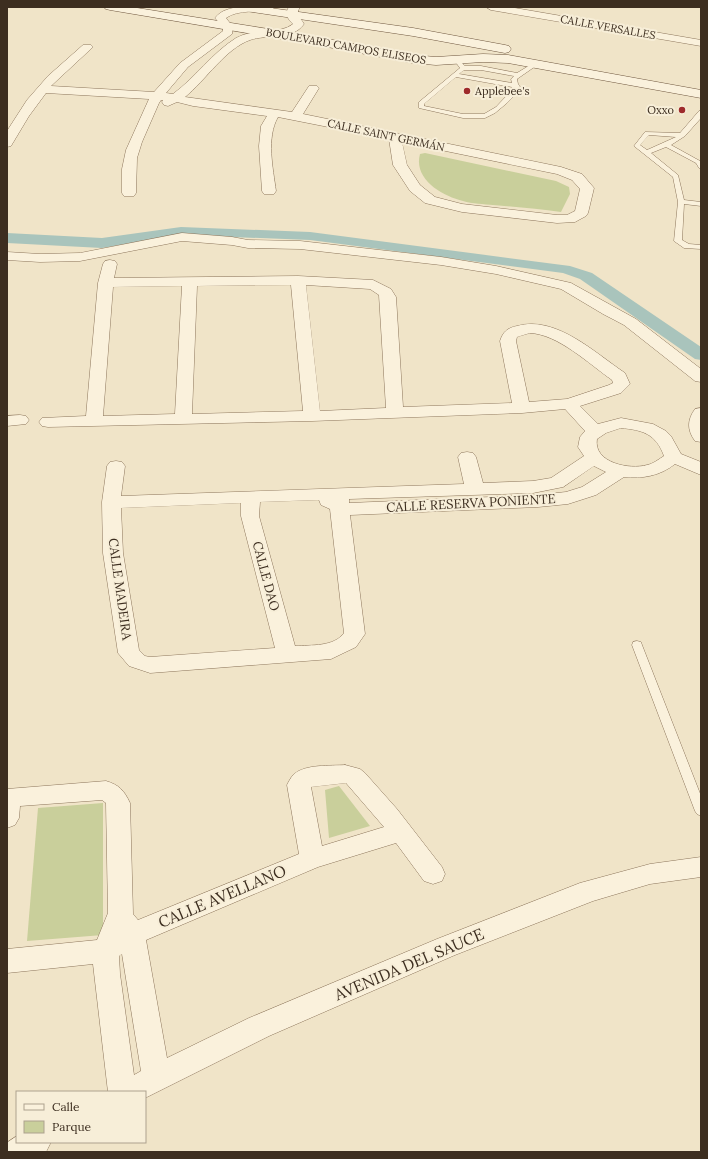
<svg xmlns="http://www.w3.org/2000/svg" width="708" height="1159" viewBox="0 0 708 1159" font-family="Lora,serif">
<rect width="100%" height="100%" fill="#f0e4c8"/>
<!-- green -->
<g fill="#c9cf9b">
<path d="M425,153L556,181L569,187L570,194L561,212C539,209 516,207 493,205C484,204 472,204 463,201C442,196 413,179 420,154Z"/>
<path d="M339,786L370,826L329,838L325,790Z"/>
<path d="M103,803V935L27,941L38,808Z"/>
</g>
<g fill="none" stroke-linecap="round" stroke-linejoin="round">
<!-- canal -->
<path fill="#a9c4bc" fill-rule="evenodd" d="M181,227L310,232L570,266L592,273L701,347V360L695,359L580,279L563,273L310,240L181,235L102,248L7,243V233L102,238Z"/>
<defs>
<g id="service">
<path d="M457,58L465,66H481L517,73L535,62L540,63L517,79L518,84L520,86L515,95L507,103L495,113L485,118H463L419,108V102L460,68L454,60ZM464,70H481L514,76L511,79L512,83L459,74ZM456,77L512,87V90L496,107L484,114H463L424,106V104Z"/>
<path d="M701,110V118L685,136L671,145L700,161L701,169L699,168L696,163L666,147L651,153L678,175L684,200L701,202V206L684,204L682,240L689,244L701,245V249L684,248L674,241L678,202L673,177L634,146L645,132L680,133L699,111ZM649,135L676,137L647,150L640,145Z"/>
<path d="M637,641L641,642L642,645L701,796V816L697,814L695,811L632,645L633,642Z"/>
</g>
<g id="minor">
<path d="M240,7H274L273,9C258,13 238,9 226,18L233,27L232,34L188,67L166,93L173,94C196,77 212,53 236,38C253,28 280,35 293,24C288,19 284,14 289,7H300C295,15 300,17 304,24C292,41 267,34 250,40C225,49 206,80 185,97L292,112L309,86H317L319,88L303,114L561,167L582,174L594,188L588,213L586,216L575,222L557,223L462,212L425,203L410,191L393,165L389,139L278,117C266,138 273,168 276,191L274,194H264L262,191L259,146L261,126L267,116L193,106L177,102L168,106L164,105L162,102L163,100H161L159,103L142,142L137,158L136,193L134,196H124L122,193V169L126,150L149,99L46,93L29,116L11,146L7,147V131L27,100L48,76L83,45H91L93,47L51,86L154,92L180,63L223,31V27L215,18C221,10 231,8 240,7ZM402,142L557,174L572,180L580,189L575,211L567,215H557L462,204L435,197L420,185L407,165Z"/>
<path d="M486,7H509L701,40V46L491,10Z"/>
<path d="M182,233L232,237L248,240L300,241L441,257L496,266L571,283L636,319L701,369V382L695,381L624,325L603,314L561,289L496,274L441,265L300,249L248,248L232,245L182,241L80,261L40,262L7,260V252L40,254L80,253Z"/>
<path d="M110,260L115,261L117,264L114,278L298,276L373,280L391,289L396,297L403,407L512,403L500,341C503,332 507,328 517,326C556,315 595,353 625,373L630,384L621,393L580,406L598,424L621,418L653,424L666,431L671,436L681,454L701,462V475L675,464C660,476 642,479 624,477L596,495L568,504L538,507L350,515L365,634L356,647L331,659L150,673L129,666L118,653L103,553L102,502L107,466L110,462L116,461L122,462L125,466L121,496L464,484L458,457L461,453L467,452L473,453L476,457L483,483L533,481L551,478L584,456L578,447L580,437L585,431L565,409L522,413L312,421L48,427L42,426L39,422L42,418L86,416L98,283L103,264L105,261ZM291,285L303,411L192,414L197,286ZM306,285L370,289L379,295L386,408L320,411ZM182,286L175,414L103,416L113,287ZM530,333C558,334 589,364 612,380L613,383L609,385L567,399L529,402L516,341L517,337ZM621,428C643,430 656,434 664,456C659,459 653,464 647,465C630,470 593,463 597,439L606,433ZM594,466L606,472L582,487L566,492L538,495L349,503V499L533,493L563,487ZM319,500L321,505L330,509L344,633C334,647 311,645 295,646L259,516L260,502ZM241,503V516L275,648L150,657L145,656L139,650L123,553L121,508Z"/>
<path d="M701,408V442L695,441C687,430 687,420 695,409Z"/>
<path d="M20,415L26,416L29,420L26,424L7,426V416Z"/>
<path d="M345,765L360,769L365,773L397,809L442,867L445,874L442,881L433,884L424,881L396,843L318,867L146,940L167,1058L249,1018L437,939L580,883L650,864L701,857V877L650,884L593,901L455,955L269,1036L145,1098V1092H108L93,964L7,973V949L97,940L108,913L106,803L102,800L20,806L19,818L15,825L7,828V789L106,781C119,785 124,790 130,803L133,914L138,920L299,854L287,785C289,781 291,777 294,774C306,764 330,766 345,765ZM346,783L384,827L322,846L311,787ZM122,954L141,1071L134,1075L120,974L119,956Z"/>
<path d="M17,1136V1142H51L46,1152H7L8,1142Z"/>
</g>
<g id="secondary">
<path d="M104,7H131L306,35L413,55L436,57L483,54L508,55L701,90V98L508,63L483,62L436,65L413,63L306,43L110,10L106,9Z"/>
<path d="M233,7H263L413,28L505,45L509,46L511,49L509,52L505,53L413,36L239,10L235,9Z"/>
</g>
</defs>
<!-- service casing -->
<use href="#service" stroke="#8d765c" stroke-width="1"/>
<!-- minor casing -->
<use href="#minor" stroke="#8d765c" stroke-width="1"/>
<!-- secondary casing -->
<use href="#secondary" stroke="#6f573f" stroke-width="1"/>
<!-- service -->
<use href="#service" fill="#faf1dc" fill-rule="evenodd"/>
<!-- minor -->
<use href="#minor" fill="#faf1dc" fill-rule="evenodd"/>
<!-- secondary -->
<use href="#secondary" fill="#faf1dc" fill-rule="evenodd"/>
</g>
<!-- markers -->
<g fill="#9e2a2b" stroke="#f7eed8" stroke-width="1.5">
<circle cx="467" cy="91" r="4"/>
<circle cx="682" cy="110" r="4"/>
</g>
<g text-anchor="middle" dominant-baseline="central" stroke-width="4" stroke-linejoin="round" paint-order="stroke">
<!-- far-street labels -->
<g font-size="11" fill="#3d2e20" stroke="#f7eed8">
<text transform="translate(608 27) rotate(10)">CALLE VERSALLES</text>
<text transform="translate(346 46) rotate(10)">BOULEVARD CAMPOS ELISEOS</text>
<text transform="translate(386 135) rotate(12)">CALLE SAINT GERMÁN</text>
</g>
<!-- far-poi labels -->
<g font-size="11" fill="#3d2e20" stroke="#f7eed8" text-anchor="start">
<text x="475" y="91">Applebee's</text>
<text x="674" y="110" text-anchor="end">Oxxo</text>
</g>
<!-- street labels -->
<g font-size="13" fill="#3d2e20" stroke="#f7eed8">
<text transform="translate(471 503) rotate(-3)">CALLE RESERVA PONIENTE</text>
<text transform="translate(266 576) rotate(75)">CALLE DAO</text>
<text transform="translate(120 589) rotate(82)">CALLE MADEIRA</text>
</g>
<!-- near-street labels -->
<g font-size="16" fill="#3d2e20" stroke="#f7eed8">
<text transform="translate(222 896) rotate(-23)">CALLE AVELLANO</text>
<text transform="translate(409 964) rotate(-23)">AVENIDA DEL SAUCE</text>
</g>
</g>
<!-- border -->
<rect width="708" height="1159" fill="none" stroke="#3d2e20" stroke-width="16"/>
<!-- legend -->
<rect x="16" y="1091" width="130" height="52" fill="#f7eed8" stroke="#ada18e"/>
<rect x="24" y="1104" width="20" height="6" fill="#faf1dc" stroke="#ada18e"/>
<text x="52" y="1111" font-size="12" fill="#3d2e20">Calle</text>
<rect x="24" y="1121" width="20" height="12" fill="#c9cf9b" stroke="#ada18e"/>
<text x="52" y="1131" font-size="12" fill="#3d2e20">Parque</text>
</svg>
